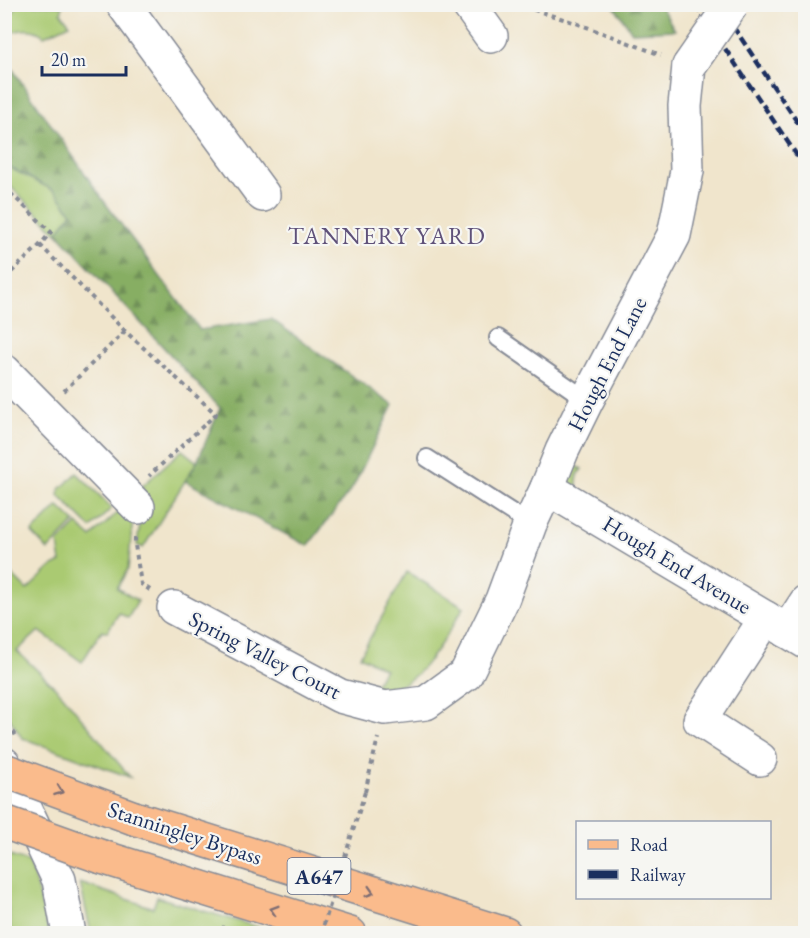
<svg xmlns="http://www.w3.org/2000/svg" width="810" height="938" viewBox="0 0 810 938" font-family="'EB Garamond',serif">
<defs>
<pattern id="forest-firs" width="22" height="20" patternUnits="userSpaceOnUse" patternTransform="scale(1.5)"><rect width="22" height="20" fill="#87ae64"/><path d="M5 1l3.5 6h-7zM16 11l3.5 6h-7z" fill="#6e8e56"/></pattern>
</defs>
<rect width="100%" height="100%" fill="#f6f6f2"/>
<filter id="ink" filterUnits="userSpaceOnUse"><feTurbulence type="fractalNoise" baseFrequency=".0167" numOctaves="2"/><feDisplacementMap in="SourceGraphic" scale="12" xChannelSelector="R" yChannelSelector="G"/><feConvolveMatrix kernelMatrix="1 2 1 2 8 2 1 2 1" color-interpolation-filters="sRGB"/></filter>
<filter id="wash" filterUnits="userSpaceOnUse"><feTurbulence type="fractalNoise" baseFrequency=".008" numOctaves="4" result="noise"/><feDisplacementMap in="SourceGraphic" scale="24" xChannelSelector="R" yChannelSelector="G"/><feGaussianBlur stdDeviation="1.35" result="paint"/><feColorMatrix in="noise" values="0 0 0 0 0 0 0 0 0 0 0 0 0 0 0 0 0 1.4 0 .05"/><feComposite in="paint" operator="in"/></filter>
<g filter="url(#wash)">
<rect width="100%" height="100%" fill="#f0e5cc"/>
<!-- grass -->
<g fill="#aaca72" stroke="#627c68" stroke-width="1.5">
<path d="M15,5H63L61,13L70,24L44,36C33,26 21,30 8,33L5,28V19L16,9Z"/>
<path d="M4,165L55,191L72,213L57,233L5,181Z"/>
<path d="M182,450L197,462L143,548L137,545L144,495L139,489Z"/>
<path d="M564,460L582,469L578,474L575,500L561,470Z"/>
<path d="M77,473L112,508L91,528L59,496L60,489Z"/>
<path d="M128,503L134,509L128,569L117,588L138,601L128,618L119,613L107,632L102,630L100,633L82,662L39,631L17,651L61,693L130,777L22,738L5,711L4,567L27,590L51,567L61,562L58,543L77,524L91,537Z"/>
<path d="M58,506L75,522L48,550L32,533Z"/>
<path d="M407,572L464,607C449,630 424,679 397,686C390,688 380,687 373,687L385,669L360,656Z"/>
<path d="M5,854L30,863L49,933H11L5,887Z"/>
<path d="M80,883L153,908L157,897L278,933H91Z"/>
</g>
<!-- forest -->
<g fill="url(#forest-firs)" stroke="#516e61" stroke-width="1.5">
<path d="M613,5H660L675,30L632,32Z"/>
<path d="M4,57L106,204L200,330L271,319L393,405L353,487L308,546L185,481L197,462L220,408L57,233L72,213L55,191L5,165Z"/>
</g>
</g>
<g filter="url(#ink)">
<g fill="none" stroke-linecap="round" stroke-linejoin="round">
<defs>
<g id="service">
<path d="M498,338L587,400"/>
<path d="M427,458L530,524"/>
</g>
<g id="minor">
<path d="M123,4L263,195"/>
<path d="M468,4L491,36"/>
<path d="M4,371L138,507"/>
<path d="M547,488L806,642"/>
<path d="M174,608L340,696L385,708L426,703L466,674L502,600L530,524L547,488L562,451L587,400L674,235L687,171L685,106L689,66"/>
<path d="M787,631L806,602"/>
<path d="M760,759L700,720L766,618"/>
<path d="M4,764L59,880L69,934"/>
</g>
<g id="primary">
<path d="M134,818L505,934"/>
<path d="M102,857L350,934"/>
</g>
</defs>
<!-- service casing -->
<use href="#service" stroke="#868a95" stroke-width="20"/>
<!-- minor casing -->
<use href="#minor" stroke="#868a95" stroke-width="36"/>
<!-- primary casing -->
<use href="#primary" stroke="#868a95" stroke-width="36"/>
<!-- path -->
<g stroke="#868a95" stroke-width="4" stroke-dasharray="4.5 4.5" stroke-linecap="butt">
<path d="M525,7L576,23L661,55"/>
<path d="M4,187L51,232L40,245L4,279"/>
<path d="M40,245L125,331L216,414L149,476"/>
<path d="M64,391L125,331"/>
<path d="M135,537V545L141,584L150,590"/>
<path d="M4,716L16,736"/>
<path d="M365,792L378,738"/>
<path d="M206,934L224,927"/>
</g>
<!-- service -->
<use href="#service" stroke="#fff" stroke-width="16"/>
<!-- minor -->
<use href="#minor" stroke="#fff" stroke-width="33"/>
<!-- primary -->
<use href="#primary" stroke="#fabb8c" stroke-width="33"/>
<!-- rail -->
<g stroke="#1b2f5e" stroke-width="4.5" stroke-dasharray="9 4.5" stroke-linecap="butt">
<path d="M695,4L806,169"/>
<path d="M718,4L806,135"/>
</g>
<defs>
<path id="minor-bridge" d="M689,66L732,4"/>
<g id="primary-bridge">
<path d="M4,770L134,818"/>
<path d="M4,822L102,857"/>
</g>
</defs>
<!-- minor-bridge casing -->
<use href="#minor-bridge" stroke="#868a95" stroke-width="36" stroke-linecap="butt"/>
<!-- primary-bridge casing -->
<use href="#primary-bridge" stroke="#868a95" stroke-width="36" stroke-linecap="butt"/>
<!-- path-bridge -->
<path stroke="#868a95" stroke-width="4" stroke-dasharray="4.5 4.5" stroke-linecap="butt" d="M321,934L365,792"/>
<!-- minor-bridge -->
<use href="#minor-bridge" stroke="#fff" stroke-width="33"/>
<!-- primary-bridge -->
<use href="#primary-bridge" stroke="#fabb8c" stroke-width="33"/>
</g>
<!-- one-way arrows -->
<defs><path id="oneway-chevron" d="M-2-3.5L2.5 0L-2 3.5" fill="none" stroke-width="1.6" stroke-linecap="round" stroke-linejoin="round" transform="scale(1.5)"/></defs>
<g stroke="#7f6e73">
<use href="#oneway-chevron" transform="translate(59 791) rotate(20)"/>
<use href="#oneway-chevron" transform="translate(370 892) rotate(17)"/>
<use href="#oneway-chevron" transform="translate(274 910) rotate(-163)"/>
</g>
</g>
<g text-anchor="middle" dominant-baseline="central" stroke-width="4.5" stroke-linejoin="round" paint-order="stroke">
<!-- shield labels -->
<rect fill="#f6f6f2" stroke="#5d6b8a" stroke-width="1.5" x="287.5" y="858" width="63" height="36" rx="4.5"/>
<g font-size="21" font-weight="bold" fill="#1b2f5e">
<text x="319" y="876">A647</text>
</g>
<!-- street labels -->
<g font-size="22" fill="#1b2f5e" stroke="#f6f6f2">
<text transform="translate(607 364) rotate(-63)">Hough End Lane</text>
<text transform="translate(677 565) rotate(31)">Hough End Avenue</text>
<text transform="translate(265 655) rotate(27)">Spring Valley Court</text>
<text transform="translate(185 833) rotate(18)">Stanningley Bypass</text>
</g>
<!-- neighbourhood labels -->
<g font-size="24" letter-spacing="1.5" fill="#5f5179" stroke="#f6f6f2">
<text x="387" y="235">TANNERY YARD</text>
</g>
</g>
<!-- margin -->
<rect width="810" height="938" fill="none" stroke="#f6f6f2" stroke-width="24"/>
<!-- legend -->
<rect x="576" y="821" width="195" height="78" fill="#f6f6f2" stroke="#9ea6b7" stroke-width="1.5"/>
<rect x="588" y="840" width="30" height="9" fill="#fabb8c" stroke="#9ea6b7" stroke-width="1.5"/>
<text x="630" y="851" font-size="18" fill="#1b2f5e">Road</text>
<rect x="588" y="870" width="30" height="9" fill="#1b2f5e" stroke="#9ea6b7" stroke-width="1.5"/>
<text x="630" y="881" font-size="18" fill="#1b2f5e">Railway</text>
<!-- scale -->
<path d="M42 66v9h84v-9" fill="none" stroke="#1b2f5e" stroke-width="3"/>
<text x="51" y="66" font-size="18" fill="#1b2f5e" stroke="#f6f6f2" stroke-width="4.5" paint-order="stroke">20 m</text>
</svg>
